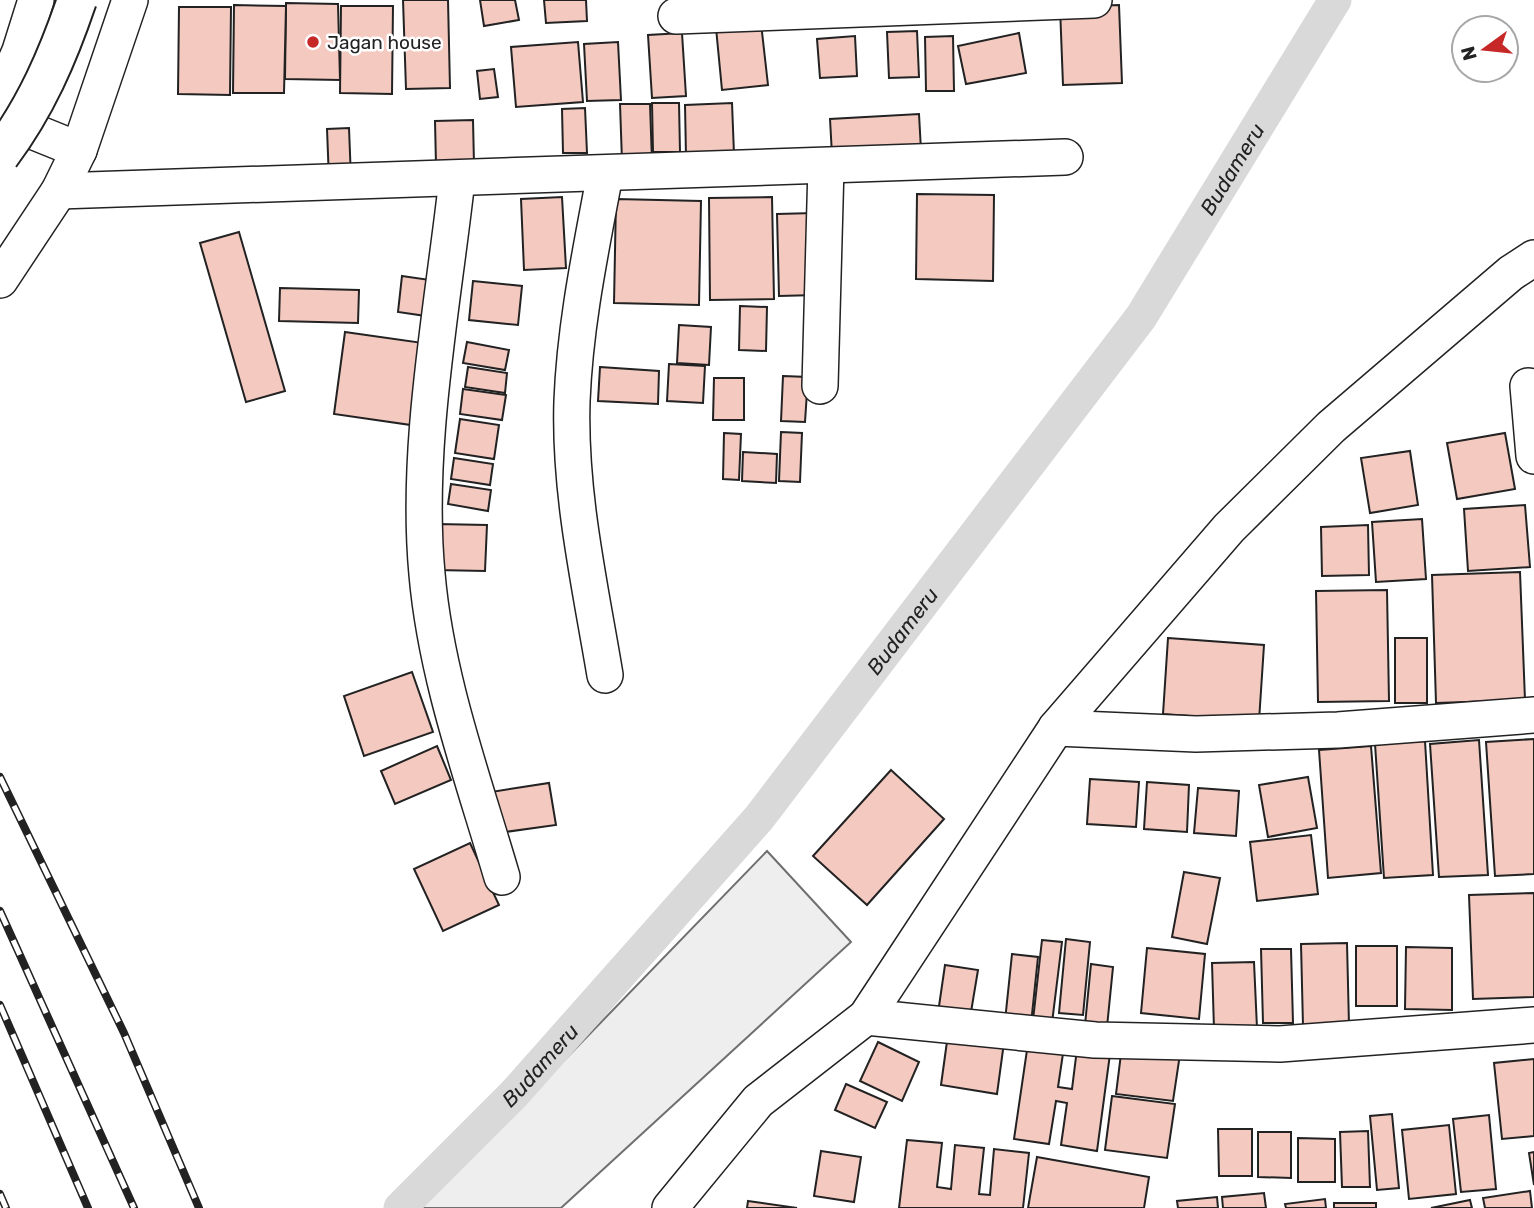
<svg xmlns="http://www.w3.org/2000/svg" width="1534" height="1208" viewBox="0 0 1534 1208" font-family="Rubik,sans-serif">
<rect width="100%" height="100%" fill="#fff"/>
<!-- green -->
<path fill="#eee" stroke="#6f6f6f" stroke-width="2" d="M767,851L851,942L561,1208H421Z"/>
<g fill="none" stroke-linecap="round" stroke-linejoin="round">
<!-- canal -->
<path stroke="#d9d9d9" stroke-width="33" id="s1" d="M400,1208L514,1094L759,818L1141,317L1335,0"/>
</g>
<!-- building -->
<g fill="#f3c9c0" stroke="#222" stroke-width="2">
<path d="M403,0H448L450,88L406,89Z"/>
<path d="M480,0H515L519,20L484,26Z"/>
<path d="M544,0H586L587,21L546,23Z"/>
<path d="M286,3L338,4L340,80L285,79Z"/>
<path d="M234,5L286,6L284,93H233Z"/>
<path d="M1119,5L1122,83L1063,85L1060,7Z"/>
<path d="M341,6H393L392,94L340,93Z"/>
<path d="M179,7H231L230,95L178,94Z"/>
<path d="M761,23L768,85L722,90L716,28Z"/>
<path d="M917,31L919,77L889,78L887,32Z"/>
<path d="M682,33L686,96L652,98L648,35Z"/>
<path d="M1019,33L1026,73L966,84L958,46Z"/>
<path d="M855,36L857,76L820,78L817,39Z"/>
<path d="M953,36L954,91H926L925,37Z"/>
<path d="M578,42L583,102L516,107L511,47Z"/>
<path d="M618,42L621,100L587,101L584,44Z"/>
<path d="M494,69L498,97L480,99L477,71Z"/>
<path d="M652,103H679L680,152H653Z"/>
<path d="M732,103L734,154L686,156L685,105Z"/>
<path d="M620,104H650L652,161H622Z"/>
<path d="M585,108L587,153H563L562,109Z"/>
<path d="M919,114L921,150L832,155L830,119Z"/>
<path d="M473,120L474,164L436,165L435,121Z"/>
<path d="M349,128L351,179L329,180L327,129Z"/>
<path d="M917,194L994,195L993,281L916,279Z"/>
<path d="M562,197L566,268L524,270L521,199Z"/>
<path d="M772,197L774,299L710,300L709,198Z"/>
<path d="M616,199L701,201L699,305L614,303Z"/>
<path d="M814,213L817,295L779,296L777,214Z"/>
<path d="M239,232L285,391L246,402L200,243Z"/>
<path d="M402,276L430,280L426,316L398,312Z"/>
<path d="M473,281L522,286L518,325L469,320Z"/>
<path d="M280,288L359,290L358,323L279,321Z"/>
<path d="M740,306L767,307L766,351L739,350Z"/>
<path d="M679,325L711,327L709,365L677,363Z"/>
<path d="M345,332L423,343L411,425L334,414Z"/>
<path d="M467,342L509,350L505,370L463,363Z"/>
<path d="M669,364L705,366L703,403L667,401Z"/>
<path d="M468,367L507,373L505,393L465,387Z"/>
<path d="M600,367L659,371L658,404L598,401Z"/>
<path d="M783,376L808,377L805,422L781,421Z"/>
<path d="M714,378H744V420H713Z"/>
<path d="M463,389L506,395L502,420L460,414Z"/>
<path d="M460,419L499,425L494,459L455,453Z"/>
<path d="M781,432L802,433L800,482L779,481Z"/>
<path d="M724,433L741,434L739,480L723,479Z"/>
<path d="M1505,433L1515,489L1457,499L1447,443Z"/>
<path d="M1410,451L1418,505L1370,513L1361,458Z"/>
<path d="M743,452L777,454L776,483L742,481Z"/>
<path d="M454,458L493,464L490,485L451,479Z"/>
<path d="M451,484L491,490L488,511L448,504Z"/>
<path d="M1525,505L1530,567L1468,571L1464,509Z"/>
<path d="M1422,519L1426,579L1376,582L1372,522Z"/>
<path d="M437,524L487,525L485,571L436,570Z"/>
<path d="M1368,525L1369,575L1322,576L1321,527Z"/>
<path d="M1520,572L1525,700L1436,703L1432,575Z"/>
<path d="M1387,590L1389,701L1318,702L1316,591Z"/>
<path d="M1168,638L1264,645L1259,721L1163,714Z"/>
<rect x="1395" y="638" width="32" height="65"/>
<path d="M412,672L433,732L364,756L344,696Z"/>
<path d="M1534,739V874L1495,876L1486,742Z"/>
<path d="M1479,740L1488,875L1439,877L1430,744Z"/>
<path d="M1425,741L1433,875L1384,878L1375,744Z"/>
<path d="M437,746L451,780L395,804L381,771Z"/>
<path d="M1371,746L1381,873L1328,878L1319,750Z"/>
<path d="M891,770L944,819L867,905L813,856Z"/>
<path d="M1308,777L1317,828L1268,837L1259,785Z"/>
<path d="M1090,779L1139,782L1136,827L1087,824Z"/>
<path d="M1147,782L1189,785L1187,832L1144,829Z"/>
<path d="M549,783L556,825L498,833L491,792Z"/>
<path d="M1198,788L1239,791L1236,836L1194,833Z"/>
<path d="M1311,835L1318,894L1257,901L1250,842Z"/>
<path d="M470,843L499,905L443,931L414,869Z"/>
<path d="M1184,872L1220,878L1207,944L1172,937Z"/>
<path d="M1534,893V997L1473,999L1469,895Z"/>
<path d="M1066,939L1090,942L1083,1015L1059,1013Z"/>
<path d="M1042,940L1062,942L1052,1023L1033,1020Z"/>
<path d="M1347,943L1349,1025L1303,1026L1301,944Z"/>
<rect x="1356" y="946" width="41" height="60"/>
<path d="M1406,947L1452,948V1010L1405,1009Z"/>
<path d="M1147,948L1205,954L1199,1019L1141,1013Z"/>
<path d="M1261,949H1291L1293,1023H1263Z"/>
<path d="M1012,954L1038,957L1031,1024L1005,1021Z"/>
<path d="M1254,962L1257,1028L1214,1029L1212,963Z"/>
<path d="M1091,964L1113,967L1107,1027L1085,1025Z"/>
<path d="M945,965L978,970L970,1018L938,1013Z"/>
<path d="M949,1027L1005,1035L997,1094L941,1085Z"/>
<path d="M878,1042L919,1062L902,1101L860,1081Z"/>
<path d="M1028,1043L1064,1047L1058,1087L1072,1089L1077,1049L1110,1054L1097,1151L1061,1145L1067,1103L1056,1101L1049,1144L1014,1139Z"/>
<path d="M1122,1046L1180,1054L1173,1101L1116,1094Z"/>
<path d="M1534,1059V1136L1502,1139L1494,1063Z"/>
<path d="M846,1084L887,1102L875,1128L835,1110Z"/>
<path d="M1112,1096L1175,1104L1167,1158L1105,1150Z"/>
<path d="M1392,1114L1399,1188L1377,1190L1370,1116Z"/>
<path d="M1489,1115L1496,1189L1461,1192L1453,1119Z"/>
<path d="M1449,1125L1456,1194L1409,1199L1402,1130Z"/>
<path d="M1218,1129H1252V1176H1219Z"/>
<path d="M1368,1131L1370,1187H1342L1340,1132Z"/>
<path d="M1258,1132H1291V1178L1258,1177Z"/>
<path d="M1298,1138L1335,1139V1182H1298Z"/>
<path d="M907,1140L942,1143L937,1187L951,1189L955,1145L984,1148L979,1194L990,1195L994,1149L1029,1153L1023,1208H899Z"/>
<path d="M821,1151L861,1157L854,1202L814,1196Z"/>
<path d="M1534,1152V1185L1529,1153Z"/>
<path d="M1037,1157L1149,1177L1144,1208H1028Z"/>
<path d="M1530,1191L1532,1208H1485L1483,1198Z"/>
<path d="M1264,1193L1266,1208H1223L1222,1197Z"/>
<path d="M1217,1197L1218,1208H1178L1177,1201Z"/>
<path d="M1325,1199L1326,1208H1286L1285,1204Z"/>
<path d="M1470,1200L1472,1208H1431Z"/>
<path d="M748,1201L797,1208H747Z"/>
<rect x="1334" y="1203" width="42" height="5"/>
</g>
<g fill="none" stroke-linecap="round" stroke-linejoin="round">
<defs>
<g id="minor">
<path d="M676,16L1094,0"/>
<path d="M0,98L20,51L36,0"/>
<path d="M0,118L79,150"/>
<path d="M457,179C443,306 415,447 427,574C436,678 473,778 502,877"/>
<path d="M59,191L1065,157"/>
<path d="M0,280L59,191L79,150L130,0"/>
<path d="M820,386L826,166"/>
<path d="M1534,387L1528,386L1534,456"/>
<path d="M605,675C590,585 569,493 572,401C575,324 591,249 605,174"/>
<path d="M1056,728L1196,734L1338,730L1534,715"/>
<path d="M866,1017L1095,1040L1280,1044L1534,1025"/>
<path d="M670,1208L758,1101L866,1017L1056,728L1229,528L1331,427L1511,273L1534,258"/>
</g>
</defs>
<!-- minor casing -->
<use href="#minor" stroke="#222" stroke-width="38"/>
<!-- minor -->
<use href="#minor" stroke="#fff" stroke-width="35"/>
<defs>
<g id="rail">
<path d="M0,777L124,1033L199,1208"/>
<path d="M0,911L134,1208"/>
<path d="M0,1005L88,1208"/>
<path d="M0,1194L6,1208"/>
</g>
</defs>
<!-- rail casing -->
<use href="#rail" stroke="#222" stroke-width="8"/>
<!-- rail -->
<use href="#rail" stroke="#fff" stroke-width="5" stroke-dasharray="16" stroke-linecap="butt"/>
<defs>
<path id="major-bridge" d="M0,155C36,107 58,56 77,0"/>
</defs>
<!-- major-bridge casing -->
<use href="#major-bridge" stroke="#222" stroke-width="42" stroke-linecap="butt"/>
<!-- major-bridge -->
<use href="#major-bridge" stroke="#fff" stroke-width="38"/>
</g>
<!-- markers -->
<circle fill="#c62828" stroke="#fff" stroke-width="2.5" cx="313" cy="42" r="7"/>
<g text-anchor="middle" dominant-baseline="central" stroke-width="5" stroke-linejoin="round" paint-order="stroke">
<!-- poi labels -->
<g font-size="19" fill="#222" stroke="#fff" text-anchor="start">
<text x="327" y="42">Jagan house</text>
</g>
<!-- water labels -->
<g font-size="21" font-style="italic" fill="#222" stroke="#fff">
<text stroke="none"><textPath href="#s1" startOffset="1334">Budameru</textPath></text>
<text stroke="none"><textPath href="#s1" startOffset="766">Budameru</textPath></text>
<text stroke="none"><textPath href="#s1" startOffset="200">Budameru</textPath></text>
</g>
</g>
<!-- north arrow -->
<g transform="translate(1485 49) rotate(255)"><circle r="33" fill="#ffffff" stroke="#a7a7a7" stroke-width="2"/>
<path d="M0-5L12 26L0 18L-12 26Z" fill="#c62828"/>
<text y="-10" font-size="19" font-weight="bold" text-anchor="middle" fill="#222222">N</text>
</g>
</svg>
